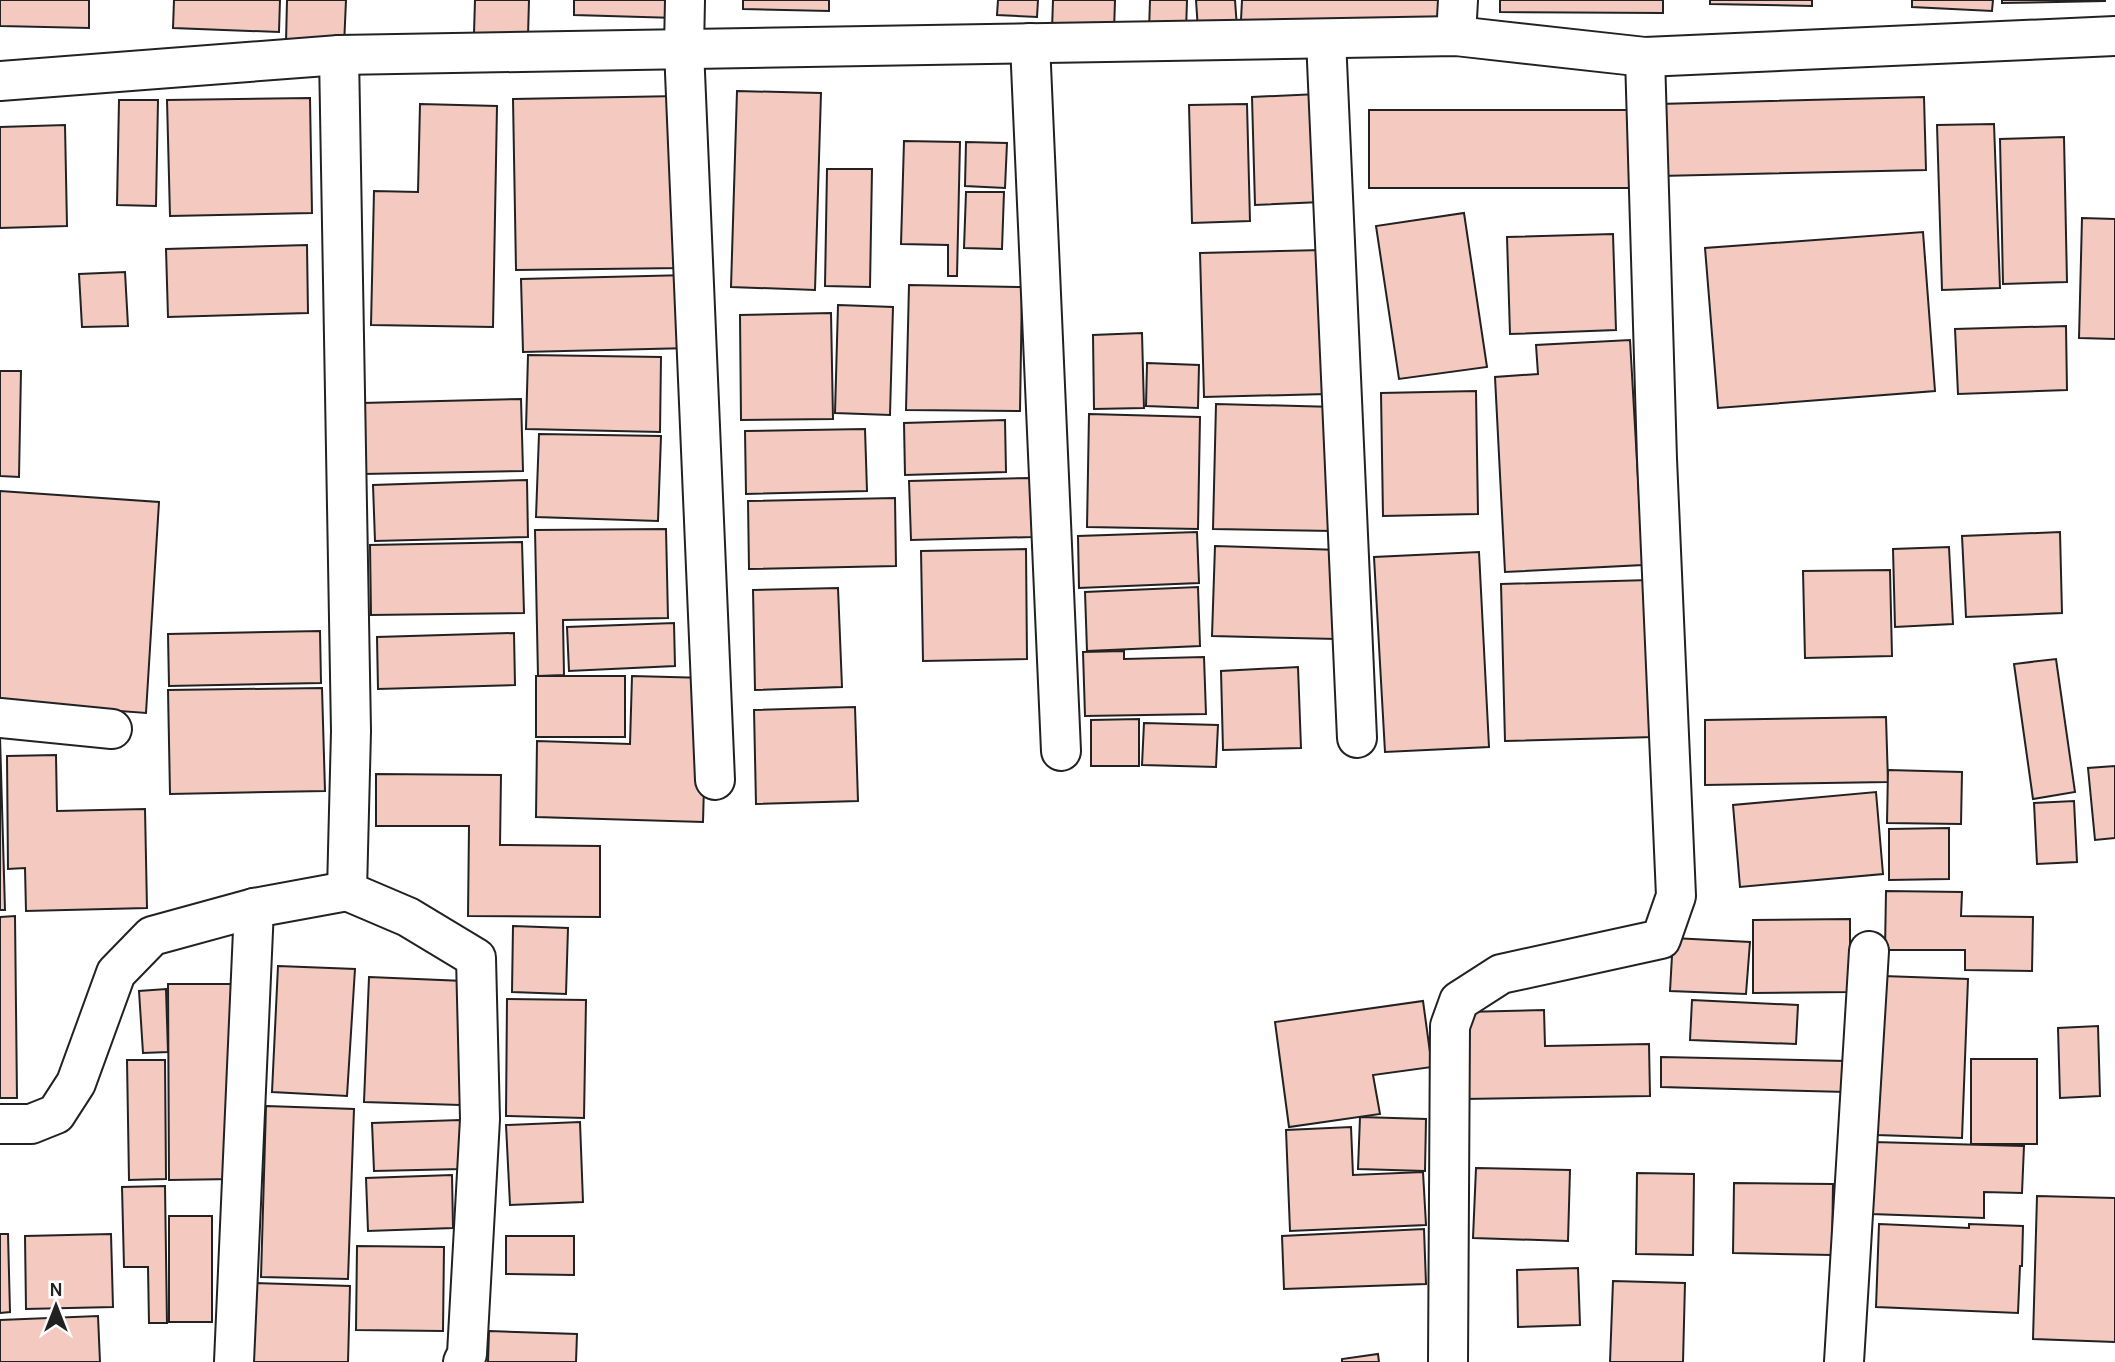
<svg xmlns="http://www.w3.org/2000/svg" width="2115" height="1362" viewBox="0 0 2115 1362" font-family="Karla,sans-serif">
<rect width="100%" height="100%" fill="#fff"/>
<!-- building -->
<g fill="#f3c9c0" stroke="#222" stroke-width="2">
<path d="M0,0H89V28L0,26Z"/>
<path d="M174,0H280L279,32L173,28Z"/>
<path d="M287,0H346L344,46L286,43Z"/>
<path d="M475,0H529L528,36L474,33Z"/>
<path d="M574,0H676V18L574,15Z"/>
<path d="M743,0H829V11L743,9Z"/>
<path d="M998,0H1038L1037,17L997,15Z"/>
<path d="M1053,0H1115L1114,32L1052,30Z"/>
<path d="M1150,0H1187L1186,32L1149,31Z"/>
<path d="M1196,0H1235L1237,28L1198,30Z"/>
<path d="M1242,0H1441L1440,26L1241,20Z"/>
<path d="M1500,0H1663V13L1500,12Z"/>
<path d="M1710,0H1812V6L1710,4Z"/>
<path d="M1912,0H1993L1992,11L1912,7Z"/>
<path d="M2002,0H2105V1L2002,3Z"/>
<path d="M737,91L821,93L815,290L731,287Z"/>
<path d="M1318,94L1321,202L1255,205L1252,97Z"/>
<path d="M679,96L682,268L516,270L513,99Z"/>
<path d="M1924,97L1926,170L1660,176L1659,104Z"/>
<path d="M310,98L312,213L170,216L167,100Z"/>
<path d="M119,100H158L156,206L117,205Z"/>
<path d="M420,104L497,106L493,327L371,325L374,191L418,192Z"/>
<path d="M1247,104L1250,221L1192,223L1189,105Z"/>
<rect x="1369" y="110" width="263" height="78"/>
<path d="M1994,124L2000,288L1942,290L1937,125Z"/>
<path d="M65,125L67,226L0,228V127Z"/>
<path d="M2064,137L2067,282L2003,284L2000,139Z"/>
<path d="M904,141L960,142L957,276H948V245L901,244Z"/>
<path d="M966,142L1007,143L1005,188L965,186Z"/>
<path d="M827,169H872L870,287L825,286Z"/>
<path d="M966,192H1004L1002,249L964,248Z"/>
<path d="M1464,213L1487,367L1399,379L1376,226Z"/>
<path d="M2082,218L2115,219V339L2079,338Z"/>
<path d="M1923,232L1935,391L1718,408L1705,248Z"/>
<path d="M1613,234L1616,330L1510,334L1507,237Z"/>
<path d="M307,245L308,313L168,317L166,249Z"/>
<path d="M1322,250L1327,394L1204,397L1200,253Z"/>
<path d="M125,272L128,326L82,327L79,274Z"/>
<path d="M689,275L691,348L523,352L521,279Z"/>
<path d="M909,285L1022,287L1020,411L906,410Z"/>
<path d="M838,305L893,307L890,415L835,413Z"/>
<path d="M831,313L833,419L741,420L740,315Z"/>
<path d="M2066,326L2067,390L1958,394L1955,329Z"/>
<path d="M1142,333L1144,408L1094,409L1093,335Z"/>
<path d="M1630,340L1643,565L1505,572L1495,377L1538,374L1536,345Z"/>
<path d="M528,355L661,357L660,432L526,429Z"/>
<path d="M1147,363L1199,365L1198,408L1146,406Z"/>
<path d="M0,371H21L19,477L0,476Z"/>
<path d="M1476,391L1478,514L1383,516L1381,393Z"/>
<path d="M521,399L523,471L363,474L362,403Z"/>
<path d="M1216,404L1336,407L1334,531L1213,529Z"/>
<path d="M1089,414L1200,417L1198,529L1087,527Z"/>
<path d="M1005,420L1006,472L905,475L904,423Z"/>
<path d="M865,429L867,491L746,494L745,431Z"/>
<path d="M539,434L661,436L658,521L536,517Z"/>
<path d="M1031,478L1033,537L911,540L909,481Z"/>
<path d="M527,480L528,537L375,541L373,485Z"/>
<path d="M0,491L159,502L146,713L0,702Z"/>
<path d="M895,498L896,566L749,569L748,501Z"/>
<path d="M666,529L668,618L563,620L564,675L538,676L535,530Z"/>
<path d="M1197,532L1199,583L1079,588L1078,536Z"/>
<path d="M2060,532L2062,613L1966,617L1962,536Z"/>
<path d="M522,542L524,613L371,615L370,545Z"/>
<path d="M1215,546L1340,550L1337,639L1212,636Z"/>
<path d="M1949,547L1953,624L1895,627L1893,549Z"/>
<path d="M1026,549L1027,659L923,661L921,551Z"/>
<path d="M1479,552L1489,747L1385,752L1374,557Z"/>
<path d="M1890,570L1892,656L1805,658L1803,571Z"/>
<path d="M1650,580L1654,737L1505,741L1501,584Z"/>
<path d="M1198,587L1200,646L1087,651L1085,592Z"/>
<path d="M838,588L842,687L755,690L753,590Z"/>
<path d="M674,623L675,666L569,671L567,627Z"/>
<path d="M320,631L321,683L169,686L168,634Z"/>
<path d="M514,633L515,685L378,689L377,637Z"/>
<path d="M1124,651V659L1204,657L1206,714L1085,716L1083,652Z"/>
<path d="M2056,659L2075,792L2033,799L2014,664Z"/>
<path d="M1298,667L1301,748L1223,750L1221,671Z"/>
<rect x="536" y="676" width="89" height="61"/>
<path d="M632,676L707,678L703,822L536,817L537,741L630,744Z"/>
<path d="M322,688L325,791L170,794L168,690Z"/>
<path d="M855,707L858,801L756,804L754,710Z"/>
<path d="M1886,717L1888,782L1705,785V720Z"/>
<path d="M1139,719V766H1091V720Z"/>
<path d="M1144,723L1218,725L1216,767L1142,765Z"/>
<path d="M0,737L5,910H0Z"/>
<path d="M56,755L57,811L145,809L147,908L26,911L25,868L8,869L7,756Z"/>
<path d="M2115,766V838L2095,840L2088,768Z"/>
<path d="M1888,770L1962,772L1961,824L1887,823Z"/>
<path d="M376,774L501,775L500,845L600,846V917L468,916L469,826H376Z"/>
<path d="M1876,792L1883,874L1740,887L1733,805Z"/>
<path d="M2074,801L2077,862L2037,864L2034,803Z"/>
<path d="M1949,828V879L1889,880V829Z"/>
<path d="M1886,891L1962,892L1961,916L2033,917L2032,971L1965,970V950H1885Z"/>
<path d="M15,916L17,1098H0V917Z"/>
<path d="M1850,919V992L1753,993V920Z"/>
<path d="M513,926L568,928L566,994L512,992Z"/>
<path d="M1673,938L1750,942L1746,994L1670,991Z"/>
<path d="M278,966L355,969L347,1096L272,1092Z"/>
<path d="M1883,976L1968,979L1962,1138L1877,1135Z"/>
<path d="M369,977L464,981L460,1105L364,1102Z"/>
<path d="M168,984H232L234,1179L169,1180Z"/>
<path d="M166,989L168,1052L143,1053L139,991Z"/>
<path d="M507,999L586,1000L584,1118L506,1116Z"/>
<path d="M1692,1000L1798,1005L1796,1044L1690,1040Z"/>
<path d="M1423,1001L1432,1067L1373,1075L1380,1114L1289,1127L1275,1022Z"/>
<path d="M1544,1010L1545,1046L1649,1044L1650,1096L1464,1099V1012Z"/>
<path d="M2098,1026L2100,1096L2060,1098L2058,1028Z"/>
<path d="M1661,1057L1847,1061L1846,1092L1661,1087Z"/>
<rect x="1971" y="1059" width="66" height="85"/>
<path d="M127,1060H165L166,1179L129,1180Z"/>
<path d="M266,1106L354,1109L348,1279L261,1277Z"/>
<path d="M1360,1117L1426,1119L1425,1171L1358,1169Z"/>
<path d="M460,1120L461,1169L374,1171L372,1123Z"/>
<path d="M580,1122L583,1202L510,1205L506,1125Z"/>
<path d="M1351,1127L1353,1175L1423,1172L1426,1225L1290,1231L1286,1130Z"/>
<path d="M1873,1142L2024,1146L2022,1193L1984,1192V1218L1871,1214Z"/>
<path d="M1476,1168L1570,1170L1568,1241L1473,1238Z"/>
<path d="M1637,1173L1694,1174L1693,1255L1636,1254Z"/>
<path d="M452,1175L453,1228L368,1231L366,1178Z"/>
<path d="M1734,1183L1833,1184L1832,1255L1733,1253Z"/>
<path d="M165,1186L167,1323H149L148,1267H124L122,1187Z"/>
<path d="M2037,1196L2115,1198V1342L2033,1339Z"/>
<rect x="169" y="1216" width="43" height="106"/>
<path d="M1879,1224L1969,1228V1224L2023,1226L2022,1266H2020L2018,1313L1876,1307Z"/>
<path d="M1424,1229L1426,1284L1284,1289L1282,1236Z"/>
<path d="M0,1234H8L10,1312L0,1313Z"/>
<path d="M111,1234L113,1307L26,1309L25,1236Z"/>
<path d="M506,1236H574V1275L506,1274Z"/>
<path d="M357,1246L444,1247L443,1331L356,1330Z"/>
<path d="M1578,1268L1580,1325L1518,1327L1517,1270Z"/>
<path d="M1613,1281L1685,1283L1683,1362H1610Z"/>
<path d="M254,1283L350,1286L348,1362H250Z"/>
<path d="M98,1316L100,1362H0V1320Z"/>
<path d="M489,1331L577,1334L576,1362H488Z"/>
<path d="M1378,1354L1379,1362H1342V1359Z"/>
</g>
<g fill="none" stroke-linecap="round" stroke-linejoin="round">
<defs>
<g id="minor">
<path d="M685,0L684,49L715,780"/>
<path d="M1456,36L1458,0"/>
<path d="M1326,39L1357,738"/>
<path d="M1030,43L1061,751"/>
<path d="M339,55L351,731L347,891L408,917L476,958L480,1119L467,1354L463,1362"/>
<path d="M0,718L112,729"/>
<path d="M0,1124H31L56,1114L76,1083L116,973L152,936L254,908"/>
<path d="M234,1362L254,908L347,891"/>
<path d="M1448,1362L1450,1026L1459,1001L1501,974L1661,939L1676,896L1657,459L1645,57"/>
<path d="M1844,1362L1869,951"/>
</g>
<path id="tertiary" d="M0,81L339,55L1456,36L1645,57L2115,36"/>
</defs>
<!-- minor casing -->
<use href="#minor" stroke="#222" stroke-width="42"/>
<!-- tertiary casing -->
<use href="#tertiary" stroke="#222" stroke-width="42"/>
<!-- minor -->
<use href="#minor" stroke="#fff" stroke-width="38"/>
<!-- tertiary -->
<use href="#tertiary" stroke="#fff" stroke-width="38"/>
</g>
<!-- north arrow -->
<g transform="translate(56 1306)" stroke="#ffffff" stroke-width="5" paint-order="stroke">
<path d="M0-5L12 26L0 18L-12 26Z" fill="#222222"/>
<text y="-10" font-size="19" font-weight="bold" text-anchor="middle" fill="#222222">N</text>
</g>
</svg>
